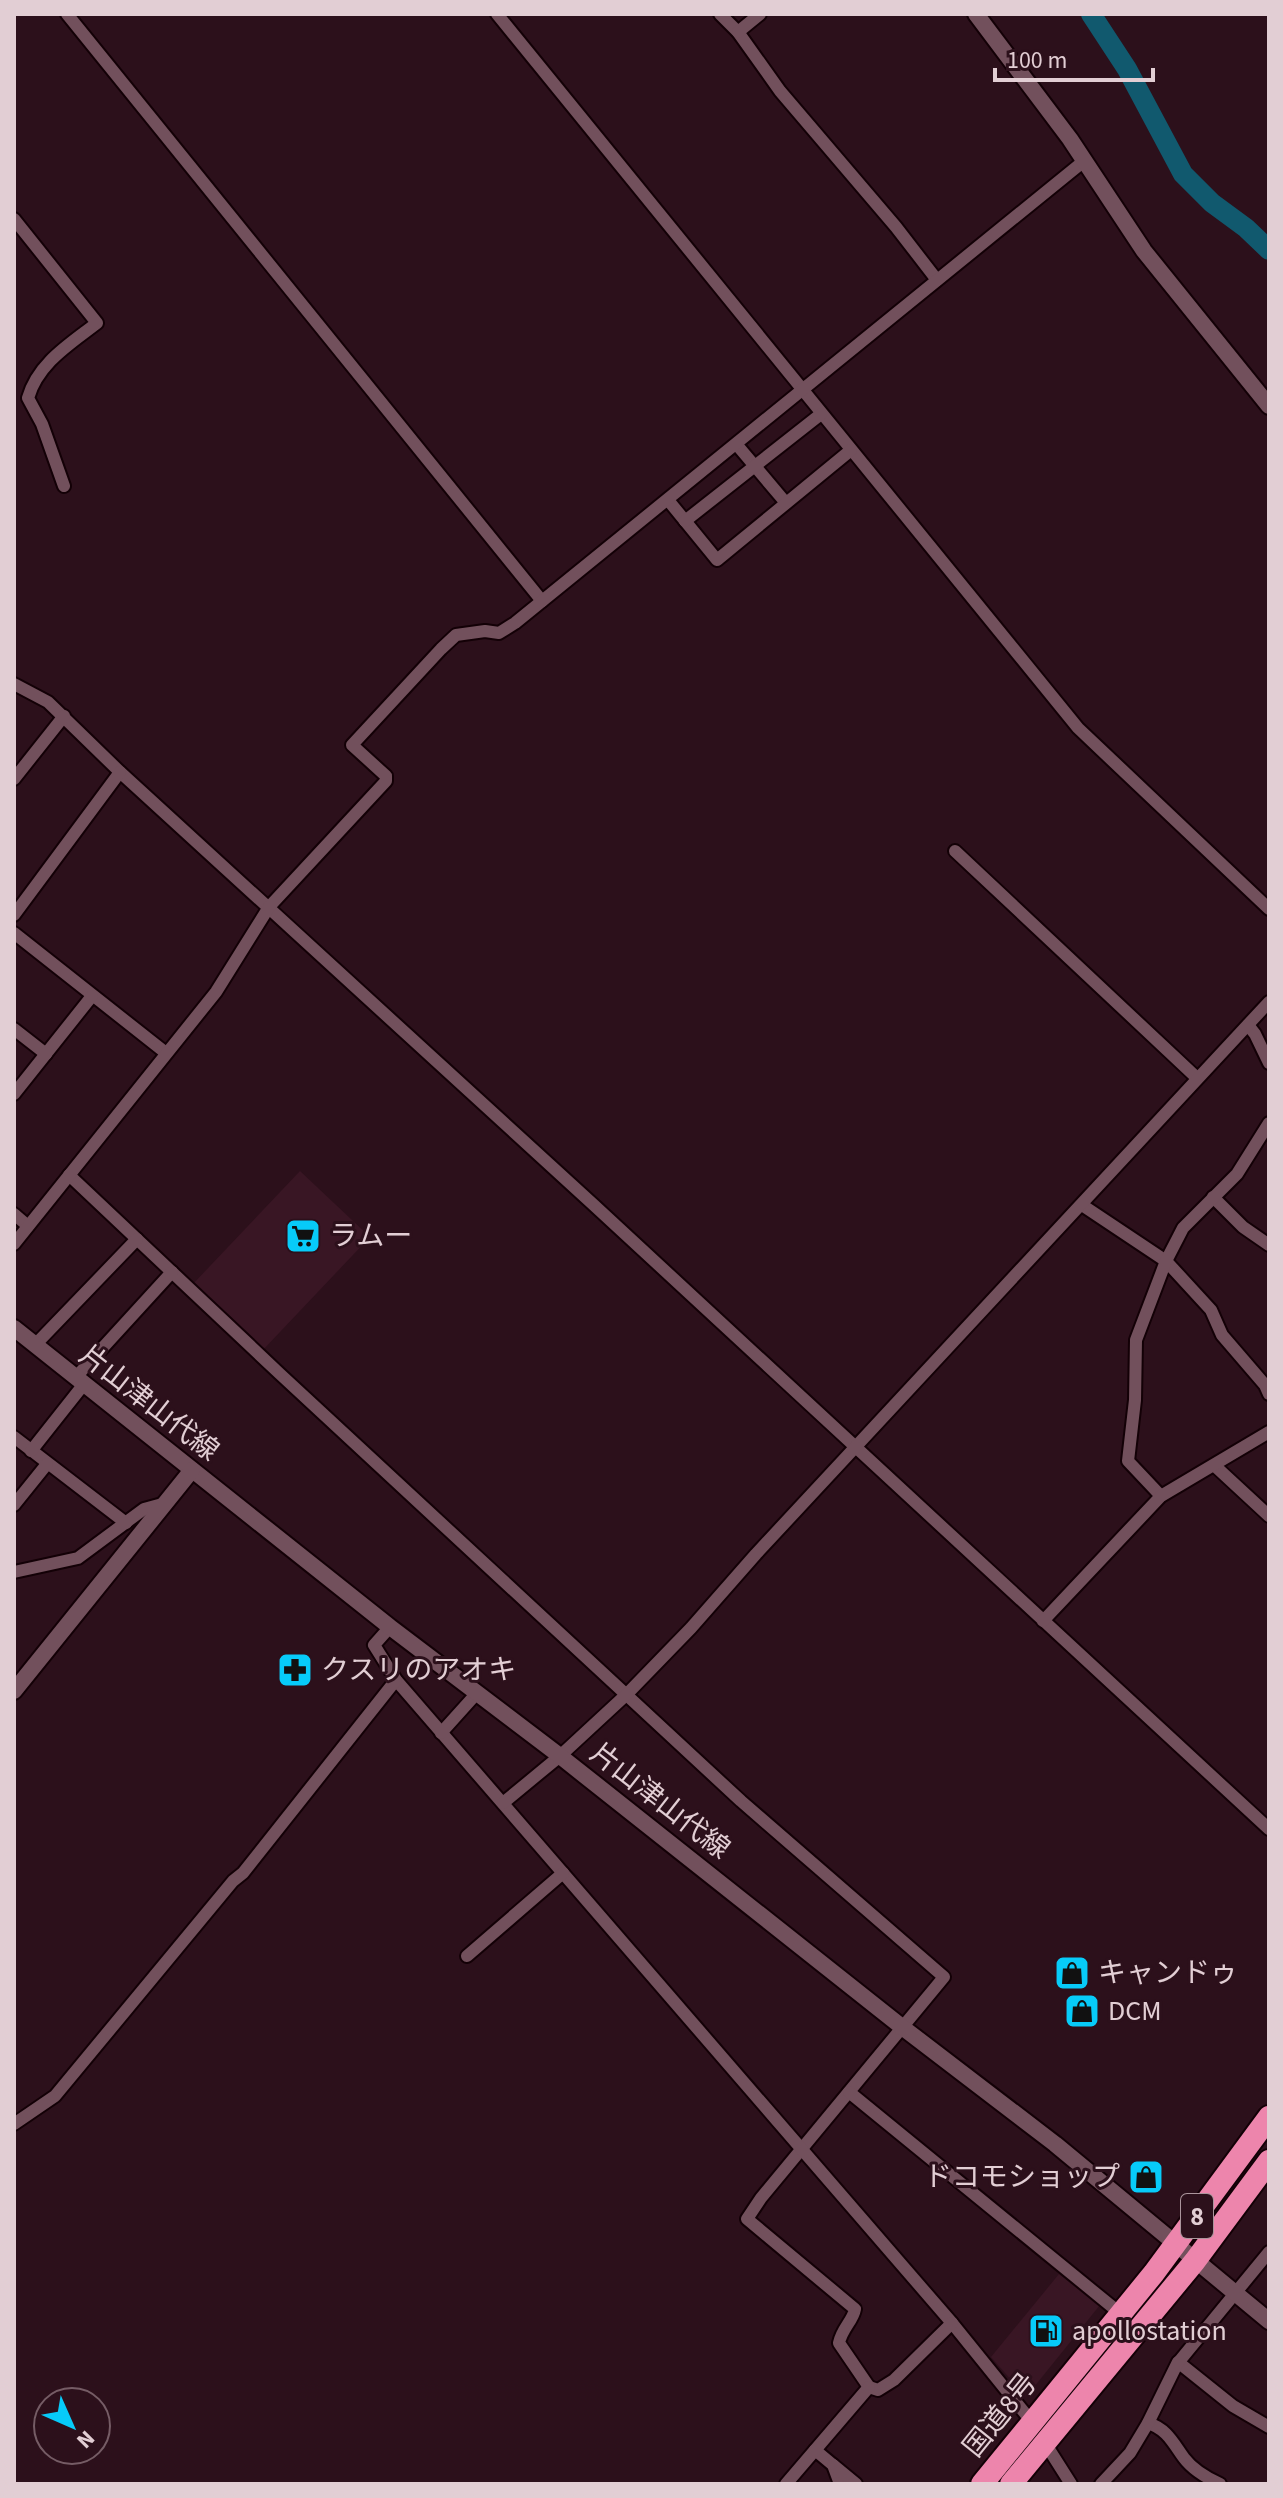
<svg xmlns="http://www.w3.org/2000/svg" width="1283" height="2498" viewBox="0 0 1283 2498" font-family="'Source Sans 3','Noto Sans JP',sans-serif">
<rect width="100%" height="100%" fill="#2c101b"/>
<!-- built -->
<g fill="#391624">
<path d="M300,1171L370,1237L262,1351L192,1285Z"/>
<path d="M1059,2274L1100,2305L1026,2397L991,2357Z"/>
</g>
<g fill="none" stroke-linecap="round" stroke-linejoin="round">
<!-- river -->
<path stroke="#11596e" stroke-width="20" d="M1091,14L1127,69L1183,174L1212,203L1246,228L1269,250"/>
<defs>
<g id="street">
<path d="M67,14L542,601"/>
<path d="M497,14L1078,728L1269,909"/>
<path d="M720,14L738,32L780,91L896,227L937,280"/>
<path d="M738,32L760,14"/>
<path d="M14,219L97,323C70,344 38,363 28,398L42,424L64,486"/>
<path d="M737,445L786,503"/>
<path d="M668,500L717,560L851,450"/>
<path d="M685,521L821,414"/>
<path d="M14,684L48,702L120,772C505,1122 888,1475 1269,1829"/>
<path d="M14,779L64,716"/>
<path d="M955,851L1197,1078"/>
<path d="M14,915L120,772"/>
<path d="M14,933L166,1053"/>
<path d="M1248,1025L1255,1034L1269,1063"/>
<path d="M14,1029L46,1054"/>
<path d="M14,1094L92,996"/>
<path d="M69,1175L280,1374L741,1801L944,1977L761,2198L747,2219L855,2309C853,2321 842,2328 839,2343L869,2387"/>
<path d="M1213,1197L1243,1227L1269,1245"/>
<path d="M1082,1205L1166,1261L1211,1310L1222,1335L1265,1385L1269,1394"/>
<path d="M14,1214L28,1226"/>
<path d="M14,1244L216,992L269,907L386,781V776L352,745L441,649L456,635L485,631L499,633L515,623L1084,161"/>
<path d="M35,1345L137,1239"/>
<path d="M76,1377L172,1272"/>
<path d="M14,1437L126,1523"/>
<path d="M31,1451L84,1384"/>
<path d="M1215,1466L1269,1516"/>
<path d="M1161,1496L1128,1461L1135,1400L1136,1340L1166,1261L1183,1228L1237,1174L1269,1123"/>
<path d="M14,1505L47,1464"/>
<path d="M14,1572L78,1558L144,1509L166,1503"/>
<path d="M1043,1621L1161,1496L1269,1432"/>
<path d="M390,1627L374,1645L396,1680L952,2323L1032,2422"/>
<path d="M441,1733L477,1693"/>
<path d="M503,1803L560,1756L627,1694L691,1628L756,1554L1269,1002"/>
<path d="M467,1956L563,1873"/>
<path d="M849,2092L1121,2314"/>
<path d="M14,2124L55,2096L233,1881L243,1873L396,1680"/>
<path d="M1178,2362L1233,2406L1269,2427"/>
<path d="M869,2387L878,2390L894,2380L952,2323"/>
<path d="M1148,2423C1167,2429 1173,2443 1184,2458C1193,2470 1207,2478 1220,2484"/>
<path d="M1045,2443L1071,2484"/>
<path d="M815,2450L833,2465L840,2484"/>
<path d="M833,2465L856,2484"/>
<path d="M786,2484L869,2387"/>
<path d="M1101,2484L1130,2453L1148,2423L1177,2364L1269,2252"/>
</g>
<g id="secondary">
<path d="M976,14L1070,139L1144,251L1269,406"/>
<path d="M14,1328L390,1627L560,1756L902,2027L1055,2144L1269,2321"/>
<path d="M14,1691L192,1470"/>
</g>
<g id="highway">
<path d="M982,2484L1154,2273L1269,2117"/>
<path d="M1011,2484L1195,2261L1269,2161"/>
</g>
</defs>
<!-- street casing -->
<use href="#street" stroke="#130006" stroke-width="16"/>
<!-- secondary casing -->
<use href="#secondary" stroke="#130006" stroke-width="20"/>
<!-- highway casing -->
<use href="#highway" stroke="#130006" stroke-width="26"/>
<!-- street -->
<use href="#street" stroke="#72505c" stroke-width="12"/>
<!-- secondary -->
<use href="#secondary" stroke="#72505c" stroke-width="16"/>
<!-- highway -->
<use href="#highway" stroke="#ed85ac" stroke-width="22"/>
</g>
<!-- icons -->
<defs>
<symbol id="supermarket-square" viewBox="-11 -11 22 22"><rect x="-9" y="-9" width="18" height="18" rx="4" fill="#07cbf9" stroke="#2c101b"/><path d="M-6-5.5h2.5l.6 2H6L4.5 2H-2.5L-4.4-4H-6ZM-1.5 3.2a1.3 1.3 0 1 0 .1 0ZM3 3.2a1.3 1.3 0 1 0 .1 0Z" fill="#111"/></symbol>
<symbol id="pharmacy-square" viewBox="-11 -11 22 22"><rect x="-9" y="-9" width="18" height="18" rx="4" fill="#07cbf9" stroke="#2c101b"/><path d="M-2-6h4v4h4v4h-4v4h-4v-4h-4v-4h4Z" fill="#111"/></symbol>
<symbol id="shop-square" viewBox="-11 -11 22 22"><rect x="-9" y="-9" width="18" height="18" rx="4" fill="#07cbf9" stroke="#2c101b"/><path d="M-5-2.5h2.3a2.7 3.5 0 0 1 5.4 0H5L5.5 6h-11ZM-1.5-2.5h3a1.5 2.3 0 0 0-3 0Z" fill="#111"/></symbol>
<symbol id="fuel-square" viewBox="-11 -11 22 22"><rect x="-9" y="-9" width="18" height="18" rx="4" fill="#07cbf9" stroke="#2c101b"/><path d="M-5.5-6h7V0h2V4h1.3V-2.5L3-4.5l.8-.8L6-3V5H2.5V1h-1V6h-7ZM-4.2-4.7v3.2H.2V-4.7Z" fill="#111"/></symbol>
</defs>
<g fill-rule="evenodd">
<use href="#supermarket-square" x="283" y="1216" width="40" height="40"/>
<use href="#pharmacy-square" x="275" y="1650" width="40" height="40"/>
<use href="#shop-square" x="1052" y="1953" width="40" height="40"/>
<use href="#shop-square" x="1062" y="1991" width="40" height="40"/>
<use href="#shop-square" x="1126" y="2157" width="40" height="40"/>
<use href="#fuel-square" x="1026" y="2311" width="40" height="40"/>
</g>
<g text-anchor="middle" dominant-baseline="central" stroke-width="6" stroke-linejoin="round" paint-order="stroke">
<!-- shield labels -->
<rect fill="#2c101b" stroke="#ab959c" stroke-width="2" x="1181" y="2194" width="32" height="44" rx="6"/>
<g font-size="26" font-weight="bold" fill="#e2ced4">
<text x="1197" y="2216">8</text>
</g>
<!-- poi labels -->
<g font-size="28" fill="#e2ced4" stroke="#2c101b" text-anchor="start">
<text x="329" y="1236">ラムー</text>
<text x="321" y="1670">クスリのアオキ</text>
<text x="1098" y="1973">キャンドゥ</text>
<text x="1108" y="2011">DCM</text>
<text x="1120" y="2177" text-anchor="end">ドコモショップ</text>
<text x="1072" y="2331">apollostation</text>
</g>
<!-- street labels -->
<g font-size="28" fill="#e2ced4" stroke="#2c101b">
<text transform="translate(149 1403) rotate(38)">片山津山代線</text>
<text transform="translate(660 1801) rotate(38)">片山津山代線</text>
<text transform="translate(1000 2415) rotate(-51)">国道8号</text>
</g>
</g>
<!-- border -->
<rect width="1283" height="2498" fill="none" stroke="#e2ced4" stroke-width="32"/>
<!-- north arrow -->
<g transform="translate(72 2426) rotate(135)"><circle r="38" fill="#2c101b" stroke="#755c65" stroke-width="2"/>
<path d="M0-6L14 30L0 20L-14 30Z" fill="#07cbf9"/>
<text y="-12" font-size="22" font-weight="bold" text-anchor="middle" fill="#e2ced4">N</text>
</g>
<!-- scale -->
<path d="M995 68v12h158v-12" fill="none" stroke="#e2ced4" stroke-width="4"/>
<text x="1007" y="68" font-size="24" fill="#e2ced4" stroke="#2c101b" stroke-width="6" paint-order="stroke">100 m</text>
</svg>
